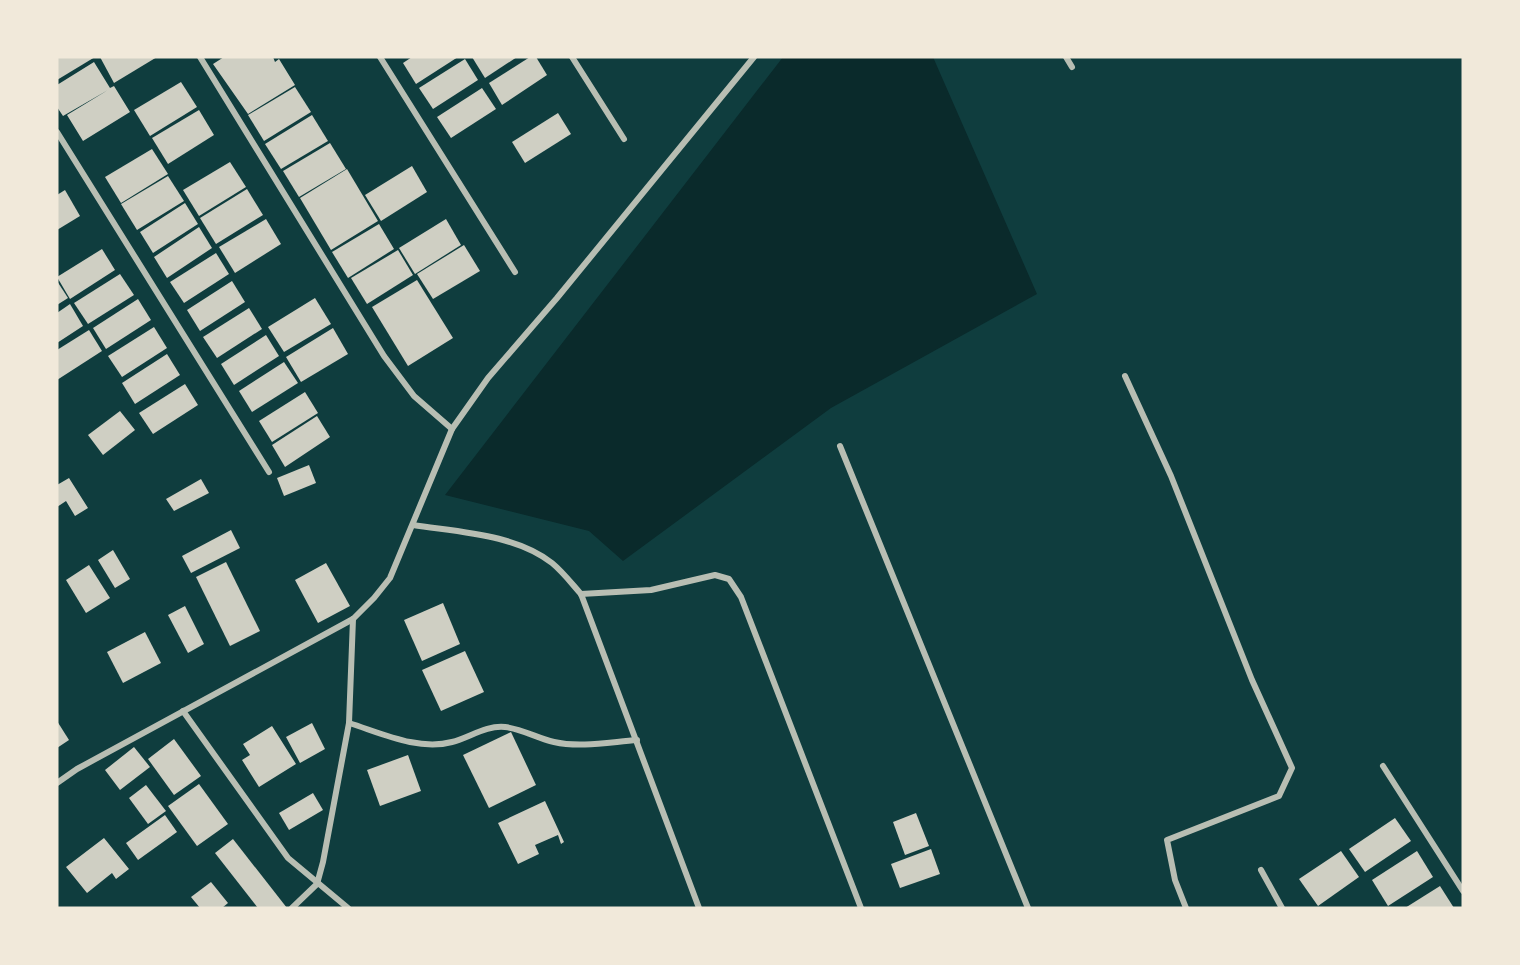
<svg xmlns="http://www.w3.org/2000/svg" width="1520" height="965" viewBox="0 0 1520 965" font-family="Spectral,serif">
<rect width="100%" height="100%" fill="#0f3d3e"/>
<!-- water -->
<path fill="#0a2a2b" d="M783,57H933L1037,294L831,408L623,561L589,531L445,495Z"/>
<!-- building -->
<g fill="#cfcfc3">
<path d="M57,57H95L57,80Z"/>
<path d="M100,57H157L114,83Z"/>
<path d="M224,57H273L275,62L279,59L295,85L248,114L213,64Z"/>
<path d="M412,57H458L416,84L403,63Z"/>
<path d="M472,57H517L485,78Z"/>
<path d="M530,57H536L547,75L502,105L489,83Z"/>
<path d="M465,59L478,80L433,109L419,88Z"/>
<path d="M94,62L110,88L114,86L130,112L83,141L67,115L108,90L63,116L57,107V85Z"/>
<path d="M181,82L197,107L150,136L134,110Z"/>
<path d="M295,87L311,112L264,141L248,115Z"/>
<path d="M482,88L496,109L451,138L437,117Z"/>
<path d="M199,110L214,135L168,164L152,138Z"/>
<path d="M558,113L571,134L525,163L512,142Z"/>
<path d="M312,115L328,141L281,169L265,144Z"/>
<path d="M330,143L346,169L299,197L283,171Z"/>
<path d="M152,149L168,174L121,203L105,177Z"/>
<path d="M230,162L246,187L199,216L183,190Z"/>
<path d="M412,166L427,192L381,221L365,195Z"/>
<path d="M347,169L378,221L331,250L300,198Z"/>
<path d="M168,176L184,201L137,230L121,204Z"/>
<path d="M247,189L263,215L216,244L200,218Z"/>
<path d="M65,190L80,216L57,230V195Z"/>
<path d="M185,203L198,224L153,253L140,232Z"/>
<path d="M266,219L281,244L235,273L219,247Z"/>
<path d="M446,219L461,245L415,274L399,248Z"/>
<path d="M379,224L394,249L348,278L332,252Z"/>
<path d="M199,227L212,248L167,278L154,257Z"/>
<path d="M464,245L480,271L433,299L417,274Z"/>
<path d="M102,249L115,270L70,299L57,277Z"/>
<path d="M398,250L413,275L367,304L351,278Z"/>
<path d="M216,253L229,274L184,303L170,282Z"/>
<path d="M120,274L134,295L88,324L74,303Z"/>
<path d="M417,280L453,338L408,366L372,307Z"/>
<path d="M57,281L68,298L57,305Z"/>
<path d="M232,281L245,302L200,331L187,310Z"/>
<path d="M315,298L331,324L284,352L268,327Z"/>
<path d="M138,299L151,320L106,349L93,328Z"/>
<path d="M70,304L83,326L57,343V313Z"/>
<path d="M249,308L262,329L217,358L203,337Z"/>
<path d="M154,327L167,348L122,377L108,356Z"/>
<path d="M333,328L348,354L301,382L286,357Z"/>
<path d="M89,330L102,351L57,380V350Z"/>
<path d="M266,335L279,356L234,385L221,364Z"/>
<path d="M167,354L180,375L135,404L122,383Z"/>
<path d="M284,362L298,383L252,412L239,391Z"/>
<path d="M185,384L198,405L153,434L139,413Z"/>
<path d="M305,392L318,413L272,442L259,421Z"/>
<path d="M120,411L135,430L103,455L88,435Z"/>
<path d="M317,416L330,437L285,467L272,445Z"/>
<path d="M309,465L316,483L284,496L277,478Z"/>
<path d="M69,478L88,508L75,516L66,501L57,507V485Z"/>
<path d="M201,479L209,493L174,511L166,499Z"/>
<path d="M231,530L240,548L191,573L182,556Z"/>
<path d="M113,550L130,579L115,588L98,560Z"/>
<path d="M226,562L260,631L230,646L196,577Z"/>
<path d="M326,563L350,606L318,623L295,580Z"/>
<path d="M89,565L110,598L86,613L66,580Z"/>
<path d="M443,603L460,644L422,661L404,620Z"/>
<path d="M185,606L204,644L188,653L168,615Z"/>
<path d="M145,632L161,663L123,683L107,652Z"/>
<path d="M465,651L484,692L441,711L422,670Z"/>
<path d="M57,721L69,740L57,748Z"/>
<path d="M312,723L325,749L300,763L286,737Z"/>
<path d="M272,726L296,764L259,787L242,760L250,755L243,744Z"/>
<path d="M511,732L536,785L489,808L463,755Z"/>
<path d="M174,739L201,776L174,795L148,759Z"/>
<path d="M134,747L150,767L120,790L105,770Z"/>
<path d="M408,755L421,791L380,806L367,770Z"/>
<path d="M199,784L228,824L197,846L168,806Z"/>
<path d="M146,785L166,811L148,824L129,798Z"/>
<path d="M313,793L323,810L289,830L279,813Z"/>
<path d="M545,801L564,842L561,844L558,835L535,845L539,854L518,864L498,823Z"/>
<path d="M916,813L929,846L905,855L893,822Z"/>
<path d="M165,815L177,832L138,860L126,843Z"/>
<path d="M1395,818L1411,841L1365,872L1349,849Z"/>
<path d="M104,838L129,869L116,879L112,873L87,893L66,867Z"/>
<path d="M233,839L287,908H258L215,853Z"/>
<path d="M931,849L940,874L900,888L891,864Z"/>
<path d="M1341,851L1359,877L1318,906L1299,879Z"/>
<path d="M1417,851L1433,877L1388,906L1372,880Z"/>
<path d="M211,882L228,903L222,908H200L191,897Z"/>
<path d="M1440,886L1454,908H1405Z"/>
</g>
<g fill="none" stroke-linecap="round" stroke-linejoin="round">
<!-- minor -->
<g stroke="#b8beb3" stroke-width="6">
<path d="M200,57L384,356L414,396L452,429"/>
<path d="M380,57L515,272"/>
<path d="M572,57L624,139"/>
<path d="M1066,57L1072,67"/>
<path d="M57,132L269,472"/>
<path d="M1125,376L1171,476L1252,680L1292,768L1279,796L1167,840L1175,880L1186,908"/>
<path d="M840,446L1028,908"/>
<path d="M413,525C458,532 515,534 552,563C563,572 572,584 581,594L699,908"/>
<path d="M581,594L651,590L715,575L729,579L741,597L861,908"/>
<path d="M183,711L288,858L348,908"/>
<path d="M349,723C381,733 418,751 452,742C469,738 486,725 505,727C522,729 537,738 554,742C580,748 610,742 637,740"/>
<path d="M1383,766L1463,891"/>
<path d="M57,783L77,769L353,619L374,598L390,578L452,429L488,378L557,298L754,57"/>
<path d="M1261,870L1282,908"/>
<path d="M292,908L317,884L323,862L349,723L353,619"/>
</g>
</g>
<!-- border -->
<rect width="1520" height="965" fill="none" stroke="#f1e9da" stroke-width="117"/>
</svg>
